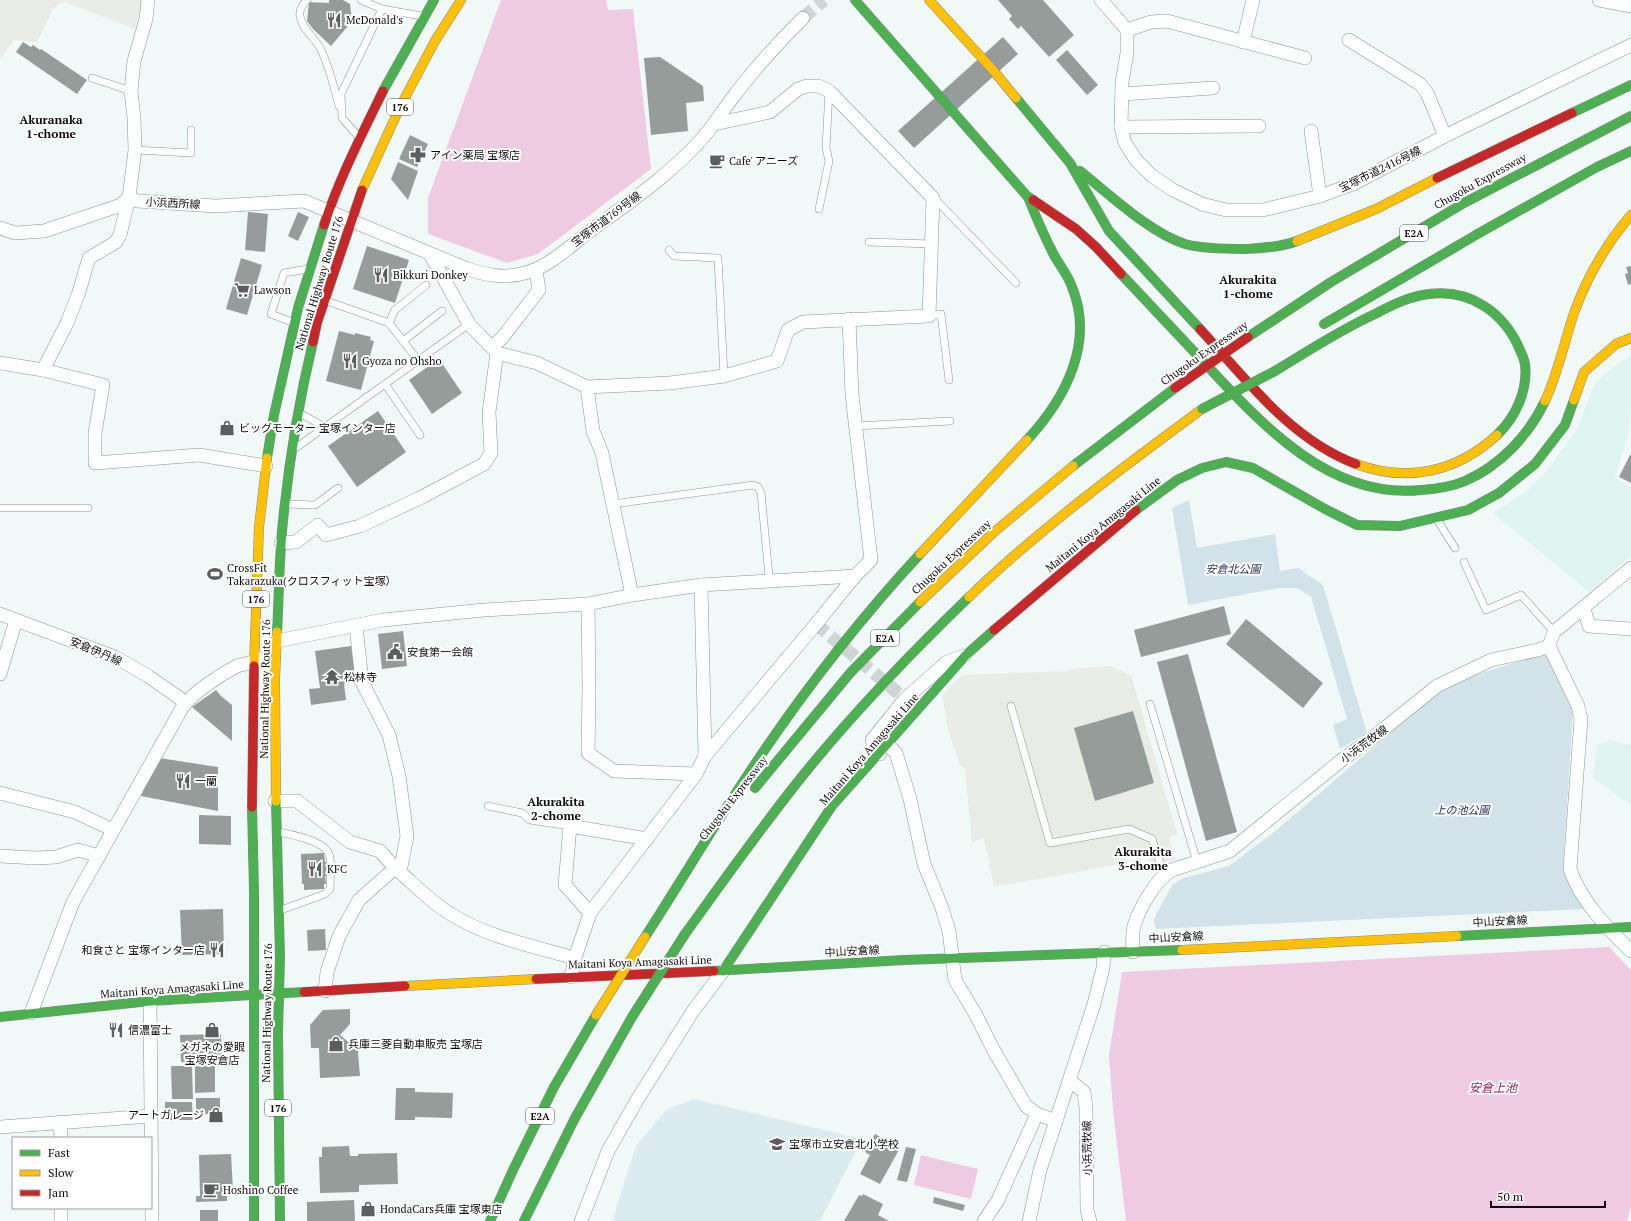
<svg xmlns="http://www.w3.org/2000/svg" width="1631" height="1221" viewBox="0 0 1631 1221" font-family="'PT Serif','Noto Sans JP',serif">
<rect width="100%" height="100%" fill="#f0f9f7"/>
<!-- industrial -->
<g fill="#e8ebe6">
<path d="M0,0H142L135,29L65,2L59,4L53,9L37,42L14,40L0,58Z"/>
<path d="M1110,666L1131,675L1177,834L1170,838L1175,859L1152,866L1145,851L1125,857L1126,863L994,887L984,838L972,842L965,768L960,765L949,733L942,696L962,675L1068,671L1069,669Z"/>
</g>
<!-- farmland -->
<g fill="#def4f1">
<path d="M1631,355V409L1628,434L1615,478L1631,487V556L1589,592L1493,513L1527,491L1549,468L1578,427L1594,385L1604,374Z"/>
<path d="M1610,740L1631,745V805L1593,778L1597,744Z"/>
</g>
<!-- green -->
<g fill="#d2e2eb">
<path d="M1189,500L1197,548L1275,534L1280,571L1298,568L1323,585L1367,733L1340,749L1333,725L1347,719L1311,597L1297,588H1279L1188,605L1172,508Z"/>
<path d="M1546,653L1573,711L1563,868L1583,909L1156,929L1154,921L1156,914L1173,884L1184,878L1229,866L1278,829L1432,697L1465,678Z"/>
</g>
<!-- pitch -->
<path fill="#dbebf0" d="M694,1099L862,1139L820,1221H612L636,1146L666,1110Z"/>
<!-- water -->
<g fill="#efcae3">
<path d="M501,0H606L608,10L633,9L651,169L538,254L507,263L428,234V198Z"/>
<path d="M1609,947L1631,970V1206L1627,1221H1126L1113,1110L1109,1055L1122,972Z"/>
<path d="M921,1155L978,1169L971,1199L914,1185Z"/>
</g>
<!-- building -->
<g fill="#969c9a">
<path d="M329,0H343L350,4L352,21L331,46L313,29L307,21L309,2L329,3Z"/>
<path d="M998,0H1043L1074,35L1049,57L1021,26L1018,29L1009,19L1012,16Z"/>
<path d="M1003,37L1018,54L914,148L898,131Z"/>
<path d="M23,42L31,47L33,45L40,50L41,49L87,80L77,94L16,52Z"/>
<path d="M1067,50L1098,85L1087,95L1056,60Z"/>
<path d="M660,57L703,86L704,101L686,103L688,131L651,135L644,58Z"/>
<path d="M410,135L428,144L417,167L399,159Z"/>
<path d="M398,162L418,171L408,200L391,179Z"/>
<path d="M248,212L268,214L265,252L245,250Z"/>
<path d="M298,212L309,217L298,241L288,236Z"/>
<path d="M367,246L409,260L395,303L353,289Z"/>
<path d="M241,258L262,265L247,315L226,309Z"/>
<path d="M1631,266V284L1628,285L1625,274L1628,273L1626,267Z"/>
<path d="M339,331L355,335V333L371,337L370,340L374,341L361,390L326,381Z"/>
<path d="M439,359L462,393L432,414L409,380Z"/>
<path d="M378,411L406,452L357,487L328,446Z"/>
<path d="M1630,455H1631V483L1619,477Z"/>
<path d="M1224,606L1231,634L1141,657L1134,630Z"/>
<path d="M1246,619L1323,683L1303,708L1226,644Z"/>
<path d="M403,631L407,666L382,669L378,634Z"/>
<path d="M351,646L356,682L344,684L346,700L311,705L309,689L320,688L315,651Z"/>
<path d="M1188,654L1237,832L1206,841L1157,662Z"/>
<path d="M216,690L221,696L232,705V741L192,707Z"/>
<path d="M1133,711L1154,783L1095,801L1074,728Z"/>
<path d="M159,758L218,767V811L141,796Z"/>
<path d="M199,815L231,816V845L199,844Z"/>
<path d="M324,853L325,862H328L329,876H325L326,884H324V889L304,890V884H302L301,854Z"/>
<path d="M223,909L224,954L182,955L180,910Z"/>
<path d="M325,929L326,950L308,951L307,930Z"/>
<path d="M350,1009V1024L340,1035L353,1046H360L358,1053L360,1076L320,1078L319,1048H311L310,1025L323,1010Z"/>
<path d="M221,1034V1060L181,1062L180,1035Z"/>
<path d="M215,1065V1092L195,1093V1066Z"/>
<path d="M171,1066H192L193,1099H172Z"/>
<path d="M396,1088H415V1092L453,1093L452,1118L415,1117V1120H395Z"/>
<rect x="196" y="1098" width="24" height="16"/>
<path d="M165,1102H192L193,1120H165Z"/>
<path d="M875,1134L900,1148L880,1184L860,1174L870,1155L865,1152Z"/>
<path d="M349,1146L350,1156H358V1154L397,1153L398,1184L359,1185V1192L320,1193L319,1157H322V1147Z"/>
<path d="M906,1147L916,1149L907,1182L897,1180Z"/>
<path d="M231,1154L233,1190H227V1201L196,1202V1196H200L199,1155Z"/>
<path d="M863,1194L883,1204L878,1215L889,1221H844L859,1195L862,1196Z"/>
<path d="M934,1197L965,1205L963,1211L933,1203Z"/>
<path d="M354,1200L355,1221H307V1202Z"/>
<rect x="200" y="1210" width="18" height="11"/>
</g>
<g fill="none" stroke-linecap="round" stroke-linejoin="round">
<!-- street-tunnel -->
<g stroke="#ced5d4" stroke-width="13" stroke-dasharray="13 6" stroke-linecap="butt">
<path d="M803,18L824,0"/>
<path d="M816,624L905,699"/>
</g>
<defs>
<g id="lane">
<path d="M307,0C303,4 299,10 300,16C302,30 316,38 321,50C330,68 334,88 339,106"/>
<path d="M361,0L382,9"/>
<path d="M92,78L131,91"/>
<path d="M358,136L342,118L341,94L382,9L422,16"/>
<path d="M135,150L191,153V130"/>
<path d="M934,198L1016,283"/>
<path d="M819,209L829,161L826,148L829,91"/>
<path d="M869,242L931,244"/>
<path d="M669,250L674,256L718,258L724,376"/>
<path d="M327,301L389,323L418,360"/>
<path d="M929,316L941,314L949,380"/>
<path d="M292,322L271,314L284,273L308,269"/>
<path d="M389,323L395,310L426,285"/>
<path d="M403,341L442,311"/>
<path d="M385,384L420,435"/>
<path d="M301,414L325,427"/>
<path d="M855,426L950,421"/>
<path d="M297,447L469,324"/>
<path d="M287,504L315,505L338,488"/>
<path d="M613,504L753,485L758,487L761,493L769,576"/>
<path d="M0,508H88"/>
<path d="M1436,518L1455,548"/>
<path d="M1464,562L1486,610L1521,595L1554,632"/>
<path d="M1150,704L1197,862"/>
<path d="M1011,706L1050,843L1129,829L1152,839L1164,875"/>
<path d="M488,806L522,813L530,820L570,826"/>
<path d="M278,832C291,834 324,841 329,854C332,861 330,880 330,889L325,894L281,910"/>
</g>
<g id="street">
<path d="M1101,0L1127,30"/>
<path d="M1599,0L1631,6"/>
<path d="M1127,30V53L1122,82L1121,127L1125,143L1136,160L1152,176L1173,190L1202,204L1226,210H1263L1320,196L1353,184L1445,136L1631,45"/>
<path d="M1127,30L1151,22L1167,21L1305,58"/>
<path d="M1349,40L1420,84L1427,93L1445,136"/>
<path d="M1243,42L1253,0"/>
<path d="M1122,94L1213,88"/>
<path d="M1121,127L1259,126"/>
<path d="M1311,131L1320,196"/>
<path d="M0,228L15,233L44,231L121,205L129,197L137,201L216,206L304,201L465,268C485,275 504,279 525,273C549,267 570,246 590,231C628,203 668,176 700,141C714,126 724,108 737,92C757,66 779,42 803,18"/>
<path d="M430,254L469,324L497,353L537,363L587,387L670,383L724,376L777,361L788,330L803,322L929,316L933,198L829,91L818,86H807L798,89L770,112L714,124"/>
<path d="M492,347L502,338L539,290L536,270"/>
<path d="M0,363L43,370L67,323L78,295L89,258L116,242L120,235L129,197L135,150L134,118L131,91L134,61L146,19L148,0"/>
<path d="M43,370L103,385L95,433V463L199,455L266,466"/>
<path d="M587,387L593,431L602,453L632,595"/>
<path d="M281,543L296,542L318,525L326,535L360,526L420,498L484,464L491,453L489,412L497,353"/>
<path d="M701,585L705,756"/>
<path d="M588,604L589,686L588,753L614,771L696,774"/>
<path d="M1584,609L1589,626L1631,629"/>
<path d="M0,614L115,657L148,676L185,702"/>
<path d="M356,626L362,682L389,735L399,776L407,836L400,872"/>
<path d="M273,645L277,641L383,620L484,610L588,604L632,595L701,585L855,576"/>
<path d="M1549,646L1578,706L1581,719L1570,869C1580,900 1608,929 1631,951"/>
<path d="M0,674L16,620"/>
<path d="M888,745L896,753L910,799L924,864L942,908L949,931L955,980L976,1015L993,1049L1026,1106L1037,1114L1056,1121"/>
<path d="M880,754L874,746L872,740L905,699L947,662L964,656"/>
<path d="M0,793L75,812L113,830"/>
<path d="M275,801H297L350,842L380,851L395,868"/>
<path d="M0,856L36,858L56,857L78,850L99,856"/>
<path d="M590,913L565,885L570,826L647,839"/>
<path d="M1133,952C1133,942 1131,932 1135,923C1141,906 1156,879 1172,870L1230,851L1343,759L1375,736L1437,686L1491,660L1538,650L1549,646L1554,632L1631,568"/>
<path d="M571,977L575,958L590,913L696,774L705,756L816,624L855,576L871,560L852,395L849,319"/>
<path d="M325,991L327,972L339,936L359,900L395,868C412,882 431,902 449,913C486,937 532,946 575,958"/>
<path d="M150,1001L152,1221"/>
<path d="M31,1013L73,902L182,708C191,694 220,675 235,667C243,663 252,665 258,658"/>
<path d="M1070,1081L1084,1092L1086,1108L1087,1210L1090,1221"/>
<path d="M60,1122L61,1138"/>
<path d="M0,1127L151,1116"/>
<path d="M61,1208V1221"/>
<path d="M581,1221L608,1151L637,1100L693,1011L723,971"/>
<path d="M984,1221L998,1200L1037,1114"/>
<path d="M1029,1221L1040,1170L1094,1004L1103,968L1104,952"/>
</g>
<g id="fast">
<path d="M855,0L1027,196L1033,200"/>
<path d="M383,91L434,0"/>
<path d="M1016,98L1070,163L1109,231L1200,329"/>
<path d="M1572,113L1631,85"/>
<path d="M1080,171C1109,194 1150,233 1185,244C1199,248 1231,249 1246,249C1262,248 1282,247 1297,241"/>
<path d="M1121,274C1147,302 1173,329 1199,357C1258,420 1327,500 1421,490C1437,489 1451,487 1465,481C1500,466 1529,435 1545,401"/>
<path d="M1324,324L1481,232L1597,167L1631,151"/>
<path d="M1248,337L1331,282L1464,203L1631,116"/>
<path d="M1275,371C1308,351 1340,330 1375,314C1392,305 1410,296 1429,294C1470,289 1504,312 1520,350C1522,354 1524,359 1525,364C1528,390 1516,417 1497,435"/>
<path d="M1027,440C1065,399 1095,343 1072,287C1068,275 1060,266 1054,255C1044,236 1036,217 1028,197"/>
<path d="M267,458L274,415L298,308L324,225"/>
<path d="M1073,466L1175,388"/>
<path d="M1136,510L1177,480L1202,468L1226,462L1253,468L1325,509L1357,525L1400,526L1468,510L1499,493L1535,464L1565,425L1574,400"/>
<path d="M277,632C279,598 279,565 282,531C288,468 298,404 313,342"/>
<path d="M755,788L851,672L920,602"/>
<path d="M276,801L280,957L278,1032L280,1221"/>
<path d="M252,807L254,892V1221"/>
<path d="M685,934C724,880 762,826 804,774C855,711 911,653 969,597"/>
<path d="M1457,936L1631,927"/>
<path d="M645,937C680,883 713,827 749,773C800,696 857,622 920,554"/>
<path d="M714,971L904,960L1182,950"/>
<path d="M723,971L832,806L966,655L994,630"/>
<path d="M0,1017L150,1001L304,992"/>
<path d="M490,1221L513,1170L554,1087L596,1015"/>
<path d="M524,1221L575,1118L632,1017"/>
</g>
<g id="slow">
<path d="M929,0L992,69L1016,98"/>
<path d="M362,190L400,107L435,41L461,0"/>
<path d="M1297,241L1376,209L1437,178"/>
<path d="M1574,400L1584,372L1616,344L1631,338"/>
<path d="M1545,401C1558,373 1564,343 1574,313C1587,277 1606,244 1631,215"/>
<path d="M1356,464C1408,483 1457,472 1497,435"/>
<path d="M920,554L1027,440"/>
<path d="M969,597C1041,528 1122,468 1202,409"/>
<path d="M920,602L993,533L1073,466"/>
<path d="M254,666L259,527L267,458"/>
<path d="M276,801L275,679L277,632"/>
<path d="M1182,950L1457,936"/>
<path d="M405,986L536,979"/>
</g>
<g id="jam">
<path d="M1437,178L1572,113"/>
<path d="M1033,200L1076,229L1096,247L1121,274"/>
<path d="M324,225C339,179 362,134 383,91"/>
<path d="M1200,329C1246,379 1291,440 1356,464"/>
<path d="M313,342L317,323L362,190"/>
<path d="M994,630L1136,510"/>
<path d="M252,807L254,666"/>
<path d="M536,979L714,971"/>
<path d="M304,992L405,986"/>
</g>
</defs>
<!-- lane casing -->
<use href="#lane" stroke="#8e9291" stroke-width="8"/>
<!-- street casing -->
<use href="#street" stroke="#8e9291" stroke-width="14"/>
<!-- fast casing -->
<use href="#fast" stroke="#858988" stroke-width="10"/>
<!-- slow casing -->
<use href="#slow" stroke="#858988" stroke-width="10"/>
<!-- jam casing -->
<use href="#jam" stroke="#858988" stroke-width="10"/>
<!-- lane -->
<use href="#lane" stroke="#fdfefe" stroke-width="7"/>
<!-- street -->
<use href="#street" stroke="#fdfefe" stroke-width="13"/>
<!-- fast -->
<use href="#fast" stroke="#4caf50" stroke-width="9"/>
<!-- slow -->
<use href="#slow" stroke="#ffc107" stroke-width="9"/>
<!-- jam -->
<use href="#jam" stroke="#c62828" stroke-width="9"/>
<defs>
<g id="fast-bridge">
<path d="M1202,409L1275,371"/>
<path d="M632,1017L685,934"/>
</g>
<path id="slow-bridge" d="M596,1015L645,937"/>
<path id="jam-bridge" d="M1175,388L1248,337"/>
</defs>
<!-- fast-bridge casing -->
<use href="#fast-bridge" stroke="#7b7f7f" stroke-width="10" stroke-linecap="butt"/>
<!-- slow-bridge casing -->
<use href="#slow-bridge" stroke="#7b7f7f" stroke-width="10" stroke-linecap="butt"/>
<!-- jam-bridge casing -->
<use href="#jam-bridge" stroke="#7b7f7f" stroke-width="10" stroke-linecap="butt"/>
<!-- fast-bridge -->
<use href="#fast-bridge" stroke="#4caf50" stroke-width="9"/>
<!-- slow-bridge -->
<use href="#slow-bridge" stroke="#ffc107" stroke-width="9"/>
<!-- jam-bridge -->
<use href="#jam-bridge" stroke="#c62828" stroke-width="9"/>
</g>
<!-- icons -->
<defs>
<symbol id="restaurant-bare" viewBox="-9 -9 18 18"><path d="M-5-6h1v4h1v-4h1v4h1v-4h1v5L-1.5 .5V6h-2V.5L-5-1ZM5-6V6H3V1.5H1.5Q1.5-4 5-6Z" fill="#5b5e5e" stroke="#fff" stroke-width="2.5" paint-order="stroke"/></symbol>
<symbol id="pharmacy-bare" viewBox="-9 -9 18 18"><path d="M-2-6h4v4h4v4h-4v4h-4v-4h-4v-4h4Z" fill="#5b5e5e" stroke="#fff" stroke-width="2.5" paint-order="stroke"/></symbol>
<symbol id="cafe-bare" viewBox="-9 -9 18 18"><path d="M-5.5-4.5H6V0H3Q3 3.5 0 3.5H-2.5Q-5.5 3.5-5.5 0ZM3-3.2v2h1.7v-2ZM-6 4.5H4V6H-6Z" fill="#5b5e5e" stroke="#fff" stroke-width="2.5" paint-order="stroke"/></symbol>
<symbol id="supermarket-bare" viewBox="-9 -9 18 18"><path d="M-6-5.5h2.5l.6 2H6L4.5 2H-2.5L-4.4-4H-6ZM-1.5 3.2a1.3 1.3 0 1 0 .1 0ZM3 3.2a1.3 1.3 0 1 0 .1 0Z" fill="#5b5e5e" stroke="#fff" stroke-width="2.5" paint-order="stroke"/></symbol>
<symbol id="shop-bare" viewBox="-9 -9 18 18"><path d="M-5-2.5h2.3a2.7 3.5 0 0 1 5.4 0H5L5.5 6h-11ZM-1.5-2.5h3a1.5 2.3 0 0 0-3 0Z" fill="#5b5e5e" stroke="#fff" stroke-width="2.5" paint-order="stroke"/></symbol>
<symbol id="stadium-bare" viewBox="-9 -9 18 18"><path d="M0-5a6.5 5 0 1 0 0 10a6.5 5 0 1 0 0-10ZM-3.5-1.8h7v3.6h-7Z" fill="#5b5e5e" stroke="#fff" stroke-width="2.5" paint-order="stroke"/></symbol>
<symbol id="civic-bare" viewBox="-9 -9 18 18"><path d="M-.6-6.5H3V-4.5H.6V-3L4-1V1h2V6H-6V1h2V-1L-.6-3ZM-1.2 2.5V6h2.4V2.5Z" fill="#5b5e5e" stroke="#fff" stroke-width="2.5" paint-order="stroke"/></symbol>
<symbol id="temple-bare" viewBox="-9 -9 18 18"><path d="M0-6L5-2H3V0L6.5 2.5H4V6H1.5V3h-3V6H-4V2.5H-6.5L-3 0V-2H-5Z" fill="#5b5e5e" stroke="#fff" stroke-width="2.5" paint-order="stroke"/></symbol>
<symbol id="school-bare" viewBox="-9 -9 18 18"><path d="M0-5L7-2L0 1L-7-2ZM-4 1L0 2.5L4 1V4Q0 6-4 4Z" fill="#5b5e5e" stroke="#fff" stroke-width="2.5" paint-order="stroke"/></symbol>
</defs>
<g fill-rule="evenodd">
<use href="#restaurant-bare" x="323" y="9" width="22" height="22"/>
<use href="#pharmacy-bare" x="407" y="144" width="22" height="22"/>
<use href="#cafe-bare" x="706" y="150" width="22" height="22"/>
<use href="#restaurant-bare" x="370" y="264" width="22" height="22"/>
<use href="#supermarket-bare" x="231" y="279" width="22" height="22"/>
<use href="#restaurant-bare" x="339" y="350" width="22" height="22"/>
<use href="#shop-bare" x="216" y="417" width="22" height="22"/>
<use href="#stadium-bare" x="204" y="563" width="22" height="22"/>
<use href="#civic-bare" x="384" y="641" width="22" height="22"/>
<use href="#temple-bare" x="321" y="666" width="22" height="22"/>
<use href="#restaurant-bare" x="172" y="770" width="22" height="22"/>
<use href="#restaurant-bare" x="304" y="858" width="22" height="22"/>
<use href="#restaurant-bare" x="206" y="939" width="22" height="22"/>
<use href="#restaurant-bare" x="105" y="1019" width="22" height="22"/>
<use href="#shop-bare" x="201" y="1019" width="22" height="22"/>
<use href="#shop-bare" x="325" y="1033" width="22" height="22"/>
<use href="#shop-bare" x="205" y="1104" width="22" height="22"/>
<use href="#school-bare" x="766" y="1133" width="22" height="22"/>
<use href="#cafe-bare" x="200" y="1179" width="22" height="22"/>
<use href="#shop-bare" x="357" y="1198" width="22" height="22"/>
</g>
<g text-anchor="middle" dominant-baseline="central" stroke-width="4" stroke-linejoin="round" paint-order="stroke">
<!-- shield labels -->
<g fill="#fff" stroke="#545454" stroke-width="1">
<rect x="387" y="99" width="26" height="16" rx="3"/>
<rect x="1400" y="225" width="28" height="16" rx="3"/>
<rect x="243" y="591" width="26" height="16" rx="3"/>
<rect x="871" y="630" width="28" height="16" rx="3"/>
<rect x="265" y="1100" width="26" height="16" rx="3"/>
<rect x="526" y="1108" width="28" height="16" rx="3"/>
</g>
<g font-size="10" font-weight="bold" fill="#0b0b0b">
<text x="400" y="107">176</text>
<text x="1414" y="233">E2A</text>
<text x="256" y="599">176</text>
<text x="885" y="638">E2A</text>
<text x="278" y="1108">176</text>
<text x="540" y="1116">E2A</text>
</g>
<!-- poi labels -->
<g font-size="11" fill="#0b0b0b" stroke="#fff" text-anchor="start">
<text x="346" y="20">McDonald's</text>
<text x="430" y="155">アイン薬局 宝塚店</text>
<text x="729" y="161">Cafe' アニーズ</text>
<text x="393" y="275">Bikkuri Donkey</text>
<text x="254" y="290">Lawson</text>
<text x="362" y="361">Gyoza no Ohsho</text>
<text x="239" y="428">ビッグモーター 宝塚インター店</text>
<text x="227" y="568">CrossFit<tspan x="227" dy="13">Takarazuka(クロスフィット宝塚）</tspan></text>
<text x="407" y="652">安食第一会館</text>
<text x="344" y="677">松林寺</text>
<text x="195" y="781">一蘭</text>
<text x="327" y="869">KFC</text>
<text x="205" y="950" text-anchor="end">和食さと 宝塚インター店</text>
<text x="128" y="1030">信濃富士</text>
<text x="348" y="1044">兵庫三菱自動車販売 宝塚店</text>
<text x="212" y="1047" text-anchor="middle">メガネの愛眼<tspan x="212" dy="13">宝塚安倉店</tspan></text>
<text x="204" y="1115" text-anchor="end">アートガレージ</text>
<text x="789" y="1144">宝塚市立安倉北小学校</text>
<text x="223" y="1190">Hoshino Coffee</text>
<text x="380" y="1209">HondaCars兵庫 宝塚東店</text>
</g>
<!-- street labels -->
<g font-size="11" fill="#0b0b0b" stroke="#fff">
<text transform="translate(1380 169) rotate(-26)">宝塚市道2416号線</text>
<text transform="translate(1480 181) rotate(-29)">Chugoku Expressway</text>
<text transform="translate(173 203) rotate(3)">小浜西所線</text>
<text transform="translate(606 219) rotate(-37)">宝塚市道769号線</text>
<text transform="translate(319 283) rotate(-73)">National Highway Route 176</text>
<text transform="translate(1204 353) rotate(-35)">Chugoku Expressway</text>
<text transform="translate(1103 524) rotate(-39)">Maitani Koya Amagasaki Line</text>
<text transform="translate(951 557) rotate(-43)">Chugoku Expressway</text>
<text transform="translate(96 651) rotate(23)">安倉伊丹線</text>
<text transform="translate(265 689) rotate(-89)">National Highway Route 176</text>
<text transform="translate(1364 744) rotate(-36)">小浜荒牧線</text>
<text transform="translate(869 749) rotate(-49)">Maitani Koya Amagasaki Line</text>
<text transform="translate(733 798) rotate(-52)">Chugoku Expressway</text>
<text transform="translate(1500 921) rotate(-3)">中山安倉線</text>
<text transform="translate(1176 937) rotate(-3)">中山安倉線</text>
<text transform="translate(852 951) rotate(-3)">中山安倉線</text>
<text transform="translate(640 962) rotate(-2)">Maitani Koya Amagasaki Line</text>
<text transform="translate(172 989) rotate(-4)">Maitani Koya Amagasaki Line</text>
<text transform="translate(267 1013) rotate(-89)">National Highway Route 176</text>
<text transform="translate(1087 1148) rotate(-91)">小浜荒牧線</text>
</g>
<!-- park labels -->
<g font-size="11" font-style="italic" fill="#24315a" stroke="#fff">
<text x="1233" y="569">安倉北公園</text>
<text x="1462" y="810">上の池公園</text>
</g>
<!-- neighbourhood labels -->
<g font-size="12" font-weight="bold" fill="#0b0b0b" stroke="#fff">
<text x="51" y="119">Akuranaka<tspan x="51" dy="14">1-chome</tspan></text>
<text x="1248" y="279">Akurakita<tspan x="1248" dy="14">1-chome</tspan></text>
<text x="556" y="801">Akurakita<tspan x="556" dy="14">2-chome</tspan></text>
<text x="1143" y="851">Akurakita<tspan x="1143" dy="14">3-chome</tspan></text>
</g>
<!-- water labels -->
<g font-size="12" font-style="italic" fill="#8c2562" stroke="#fff">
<text x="1493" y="1087">安倉上池</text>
</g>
</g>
<!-- legend -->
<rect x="12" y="1137" width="140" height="72" fill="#ffffff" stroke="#9d9d9d"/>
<rect x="20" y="1150" width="20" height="6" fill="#4caf50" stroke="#9d9d9d"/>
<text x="48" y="1157" font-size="12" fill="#0b0b0b">Fast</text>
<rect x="20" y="1170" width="20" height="6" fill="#ffc107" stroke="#9d9d9d"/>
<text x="48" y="1177" font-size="12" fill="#0b0b0b">Slow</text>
<rect x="20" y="1190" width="20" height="6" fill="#c62828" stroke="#9d9d9d"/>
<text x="48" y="1197" font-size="12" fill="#0b0b0b">Jam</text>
<!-- scale -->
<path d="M1491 1201v6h114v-6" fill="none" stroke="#0b0b0b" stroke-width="2"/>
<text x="1497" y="1201" font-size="12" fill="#0b0b0b" stroke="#ffffff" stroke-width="3" paint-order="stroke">50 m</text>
</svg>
